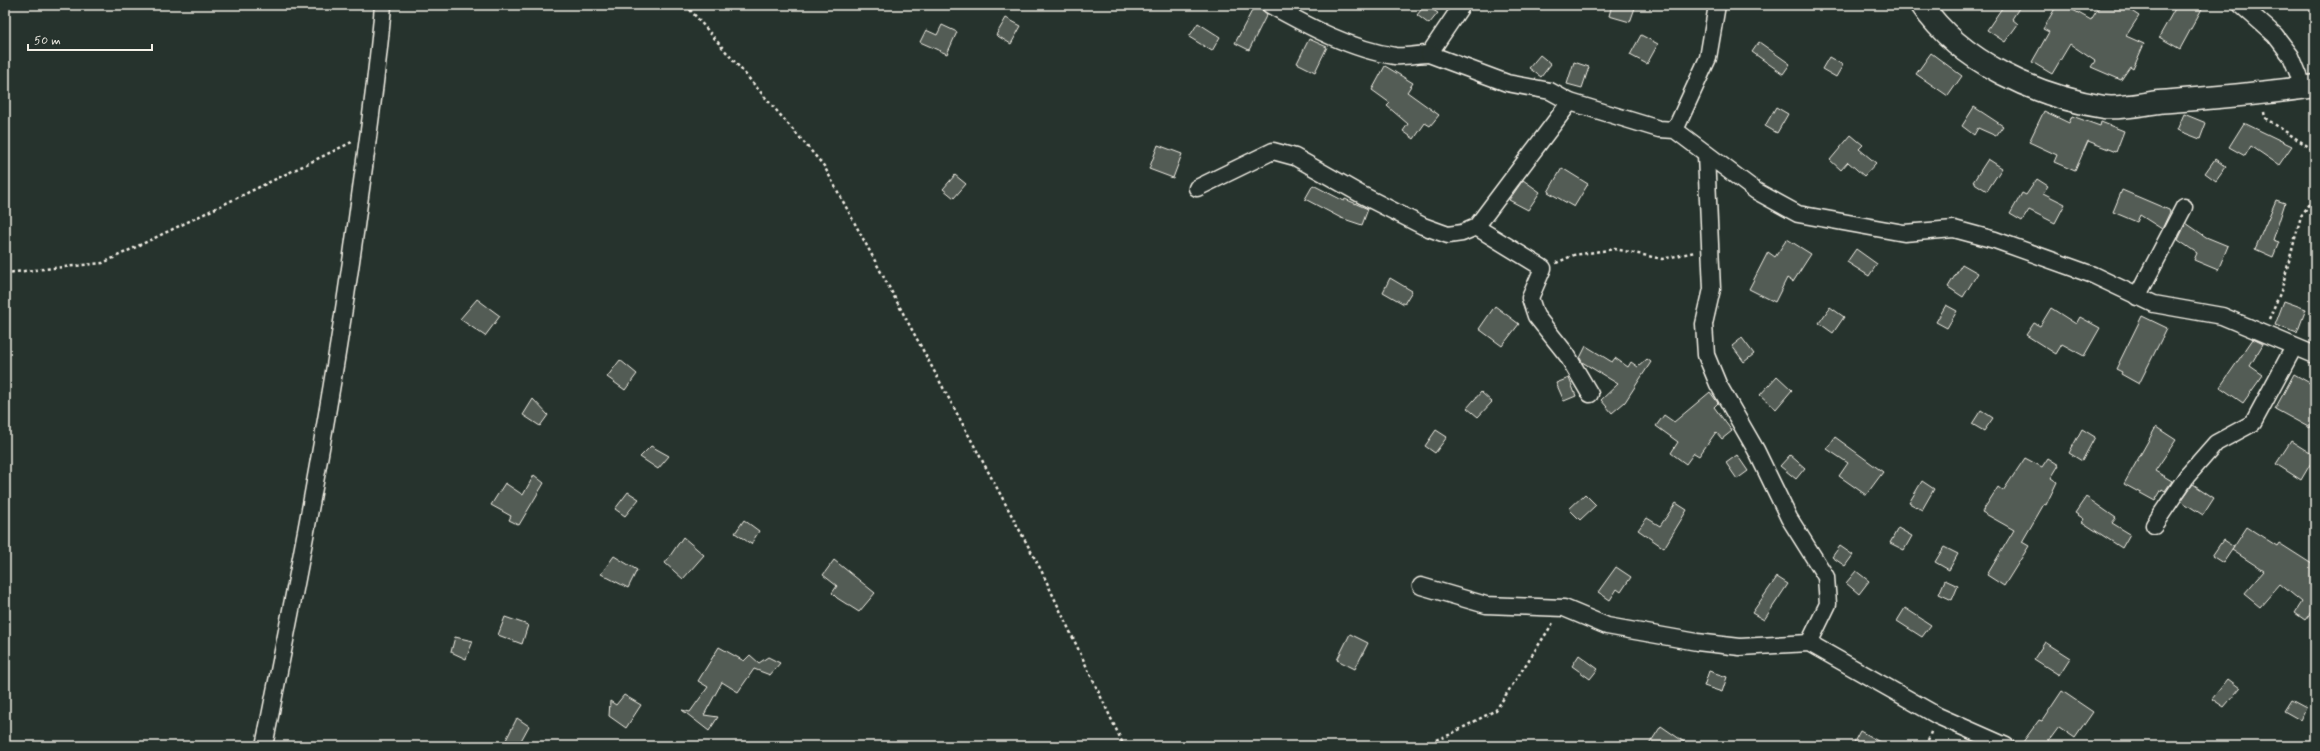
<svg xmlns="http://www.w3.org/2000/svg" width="2320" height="751" viewBox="0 0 2320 751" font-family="Mynerve,sans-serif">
<rect width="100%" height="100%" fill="#26332d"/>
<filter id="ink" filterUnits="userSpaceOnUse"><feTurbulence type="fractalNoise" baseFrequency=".025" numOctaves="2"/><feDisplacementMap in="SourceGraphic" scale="8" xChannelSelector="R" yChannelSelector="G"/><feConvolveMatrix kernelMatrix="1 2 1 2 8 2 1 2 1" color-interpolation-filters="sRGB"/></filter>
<g filter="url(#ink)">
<!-- building -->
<g fill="#525c55" stroke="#f4f1e8">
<path d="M1255,5H1261L1262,10L1267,14L1249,50L1235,43Z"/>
<path d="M1425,5L1438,13L1429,24L1417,15Z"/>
<path d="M1612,5H1636L1630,22L1609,16Z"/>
<path d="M2004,5H2021L2012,19L2018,24L2005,42L1987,30Z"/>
<path d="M2057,5H2064L2091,20L2100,5H2122L2139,16L2126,36L2144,44L2133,69L2130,67L2121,80L2091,67L2095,61L2070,44L2052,74L2032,62L2049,32L2043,29Z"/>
<path d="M2177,5H2204L2180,49L2159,37Z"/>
<path d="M1006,18L1021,26L1011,44L996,35Z"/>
<path d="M1198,23L1220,37L1212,51L1189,37Z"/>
<path d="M942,25L957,32L947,54L920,42L926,30L937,35Z"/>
<path d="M1641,35L1658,44L1647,64L1630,55Z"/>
<path d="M1309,39L1327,47L1315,72L1297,63Z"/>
<path d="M1759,42L1790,64L1783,74L1752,52Z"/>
<path d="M1931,53L1962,76L1948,96L1916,74Z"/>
<path d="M1540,55L1551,64L1541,77L1529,68Z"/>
<path d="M1829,57L1843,65L1836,77L1822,69Z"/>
<path d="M1574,62L1589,67L1582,88L1567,84Z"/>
<path d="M1385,66L1413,83L1407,92L1439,115L1430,126L1425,123L1414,139L1403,131L1408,124L1387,106L1390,103L1372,90Z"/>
<path d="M1776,107L1788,114L1777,133L1765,126Z"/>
<path d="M1974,107L2003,126L1996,136L1978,128L1974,135L1962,126Z"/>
<path d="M2044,111L2069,123L2072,116L2100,126L2101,122L2124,131L2116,152L2088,141L2075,171L2054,162L2057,155L2029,142Z"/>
<path d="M2184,114L2206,123L2200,139L2177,130Z"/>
<path d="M2244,123L2292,146L2279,165L2251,146L2245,156L2229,147Z"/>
<path d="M1851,135L1863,145L1859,149L1876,163L1864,176L1848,162L1841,170L1830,160Z"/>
<path d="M1158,145L1182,154L1173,178L1149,169Z"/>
<path d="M1988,159L2002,168L1987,191L1973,182Z"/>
<path d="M2215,159L2226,167L2216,181L2205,173Z"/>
<path d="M1562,168L1588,184L1574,207L1548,192Z"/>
<path d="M955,175L966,184L954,198L943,189Z"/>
<path d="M2037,179L2048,186L2043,193L2065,204L2055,223L2029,210L2022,221L2010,214L2022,193L2026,195Z"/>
<path d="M1523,180L1540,192L1528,210L1509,200Z"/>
<path d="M1313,185L1344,201L1345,199L1368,209L1362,225L1341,218L1305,199Z"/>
<path d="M2122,190L2169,210L2170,212L2162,229L2140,215L2137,222L2113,212Z"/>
<path d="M2276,200L2285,203L2273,240L2279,242L2273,257L2255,249Z"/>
<path d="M2186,223L2206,237L2228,246L2218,270L2194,260L2197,253L2178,240Z"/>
<path d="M1787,239L1811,254L1793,282L1787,278L1775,302L1749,289L1768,252L1775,257Z"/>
<path d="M1856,249L1877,264L1869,276L1847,262Z"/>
<path d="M1962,264L1978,273L1963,297L1948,287Z"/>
<path d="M1390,278L1412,291L1404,304L1383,292Z"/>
<path d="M477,299L500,316L485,336L460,319Z"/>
<path d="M2284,301L2306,309L2297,333L2275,325Z"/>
<path d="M1946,305L1957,311L1947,328L1936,322Z"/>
<path d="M1495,306L1519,324L1502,346L1479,329Z"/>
<path d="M1830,307L1844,317L1833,333L1819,323Z"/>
<path d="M2051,308L2076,324L2080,317L2100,328L2084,356L2062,344L2056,354L2026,335L2034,323L2040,326Z"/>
<path d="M2142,316L2167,328L2139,384L2121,374L2122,372L2116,369Z"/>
<path d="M1742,338L1754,354L1744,362L1732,346Z"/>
<path d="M2253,339L2263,344L2250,366L2263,375L2243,403L2220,387Z"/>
<path d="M1586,346L1612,362L1615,358L1628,367L1631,362L1638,367L1647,359L1651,362L1625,402L1612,413L1601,400L1618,384L1582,362L1580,358Z"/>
<path d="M620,360L637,374L625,390L607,377Z"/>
<path d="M2294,374L2315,386V418L2310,428L2275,409Z"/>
<path d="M1777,376L1792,390L1776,409L1760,395Z"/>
<path d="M1569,378L1576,396L1564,401L1556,383Z"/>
<path d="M1481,392L1492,402L1478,417L1467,408Z"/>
<path d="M1710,392L1718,403L1714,407L1732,431L1722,439L1716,432L1699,456L1694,453L1686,464L1671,453L1678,442L1656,426L1664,415L1674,422Z"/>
<path d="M533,399L548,415L540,426L523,415Z"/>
<path d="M1981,410L1993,418L1984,431L1972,424Z"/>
<path d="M2156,427L2176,440L2155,471L2172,481L2165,491L2162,489L2155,501L2124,484Z"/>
<path d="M2082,429L2095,437L2082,461L2069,453Z"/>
<path d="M1436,430L1447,437L1435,453L1425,446Z"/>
<path d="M1835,437L1883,472L1866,495L1839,476L1848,463L1827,449Z"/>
<path d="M2291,441L2315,456L2301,480L2276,464Z"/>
<path d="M651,446L669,456L658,469L640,457Z"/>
<path d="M1737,455L1748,471L1737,479L1726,463Z"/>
<path d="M1790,455L1805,468L1796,479L1780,466Z"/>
<path d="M2025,458L2042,467L2048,458L2059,465L2051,478L2057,482L2046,505L2044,504L2022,542L2029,546L2004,586L1987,575L2014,530L1982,512L1998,487L2003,491Z"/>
<path d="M534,475L544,483L519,525L509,520L511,516L491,505L505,483L523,495Z"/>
<path d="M1922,481L1934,489L1922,510L1909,503Z"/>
<path d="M2193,484L2214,498L2203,515L2181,501Z"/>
<path d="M628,492L639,499L625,516L615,509Z"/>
<path d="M1585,494L1596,505L1580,520L1569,509Z"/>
<path d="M2086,497L2116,518L2112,523L2130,534L2122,548L2082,522L2084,519L2075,513Z"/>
<path d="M1676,503L1687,510L1664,548L1638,530L1647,518L1660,526Z"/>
<path d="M744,520L759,531L751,544L735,533Z"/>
<path d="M2247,527L2277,546L2279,543L2315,566V613L2312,611L2305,620L2295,613L2302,602L2280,584L2260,607L2244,594L2264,571L2232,550Z"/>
<path d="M1898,528L1912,536L1904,550L1890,543Z"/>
<path d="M683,537L704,555L683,579L665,563Z"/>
<path d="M2223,540L2234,547L2223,563L2212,556Z"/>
<path d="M1840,546L1853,555L1845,566L1832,557Z"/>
<path d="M1944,547L1958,554L1949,570L1935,562Z"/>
<path d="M614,556L637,570L628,588L601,574Z"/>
<path d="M834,560L875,593L859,612L837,598L832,593L837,586L823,575Z"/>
<path d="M1616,567L1631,577L1621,592L1617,589L1610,600L1598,592Z"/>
<path d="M1856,571L1869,581L1859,594L1846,583Z"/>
<path d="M1777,577L1788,584L1764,620L1752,613Z"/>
<path d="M1945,580L1958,586L1952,600L1939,594Z"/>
<path d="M1905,608L1931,625L1922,637L1897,621Z"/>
<path d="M505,617L528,625L522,644L498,635Z"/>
<path d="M1350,634L1368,643L1355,669L1337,660Z"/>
<path d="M455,637L473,641L466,659L451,652Z"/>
<path d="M2045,642L2070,658L2059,675L2034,659Z"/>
<path d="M719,647L744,661L750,655L759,663L768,657L780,663L770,675L754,669L738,692L722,682L704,715L718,717L709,731L682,710L690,712L708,687L698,681Z"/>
<path d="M1579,655L1598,669L1590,679L1572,666Z"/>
<path d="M1709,671L1727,677L1722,692L1704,686Z"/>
<path d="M2228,679L2240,688L2224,707L2212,699Z"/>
<path d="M2062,691L2093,712L2075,738L2059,727L2045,746H2020L2039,720L2042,721Z"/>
<path d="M624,695L641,705L626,728L609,716L610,701L616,705Z"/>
<path d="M2291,700L2306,708L2300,720L2284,711Z"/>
<path d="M517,718L529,726L518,746H503Z"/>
<path d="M1661,726L1690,746H1648Z"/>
<path d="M1860,731L1887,746H1861L1854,742Z"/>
</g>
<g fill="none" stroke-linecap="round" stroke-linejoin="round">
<defs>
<g id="street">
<path d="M1270,5C1308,26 1352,50 1395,56C1406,57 1418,54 1429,54L1462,5"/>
<path d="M2241,5L2275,35L2291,56L2304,88"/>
<path d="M1429,54L1507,83L1550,91L1570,102L1603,112L1659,129L1675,130L1756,191L1798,214L1904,233L1954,229L1995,240L2093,275L2154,304L2222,316L2315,355"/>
<path d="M1675,130L1708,58L1717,5"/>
<path d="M1706,155L1712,289L1704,324L1706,355L1718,384L1756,450L1789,518L1826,577L1828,604L1809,643"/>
<path d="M1197,188L1273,151L1295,157L1362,195L1423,226L1448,235L1462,233L1476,227L1570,102"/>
<path d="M1476,227L1543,268L1530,298L1536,316L1567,355L1590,394"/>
<path d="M2137,297L2184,207"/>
<path d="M2154,525L2187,476L2216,443L2253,423L2294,347"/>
<path d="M1421,586L1486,605L1564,608L1607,626L1697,642L1740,647L1809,643L1938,716L2006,746"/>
<path d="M264,746C301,563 336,381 360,196C369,132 378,69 383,5"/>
</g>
<path id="secondary" d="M1922,5C1961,63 2037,96 2104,107C2121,109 2142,104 2159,102C2210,98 2264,94 2315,86"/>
</defs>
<!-- street casing -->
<use href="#street" stroke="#f4f1e8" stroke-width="19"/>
<!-- secondary casing -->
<use href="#secondary" stroke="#f4f1e8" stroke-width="25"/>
<!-- path -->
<g stroke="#f4f1e8" stroke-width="2.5" stroke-dasharray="3 3" stroke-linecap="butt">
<path d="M686,5L824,166L1041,570L1124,746"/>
<path d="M2264,112L2265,118L2315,151"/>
<path d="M1556,263L1574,255L1615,249L1662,259L1695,252"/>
<path d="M5,273L103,263L352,142"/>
<path d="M2269,319L2281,291L2301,216L2315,197"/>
<path d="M1419,746L1449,735L1496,710L1553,623"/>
<path d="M1926,746L1932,729"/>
</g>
<!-- street -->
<use href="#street" stroke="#26332d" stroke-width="16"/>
<!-- secondary -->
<use href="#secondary" stroke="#26332d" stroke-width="22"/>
</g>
</g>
<!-- margin -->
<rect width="2320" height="751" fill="none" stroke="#26332d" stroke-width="20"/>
<rect x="10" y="10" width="2300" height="731" fill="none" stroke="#f4f1e8" stroke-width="1.5" filter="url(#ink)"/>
<!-- scale -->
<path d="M28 44v6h124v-6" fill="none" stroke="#f4f1e8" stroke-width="2"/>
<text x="34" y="44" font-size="12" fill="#f4f1e8" stroke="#26332d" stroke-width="3" paint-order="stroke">50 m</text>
</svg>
